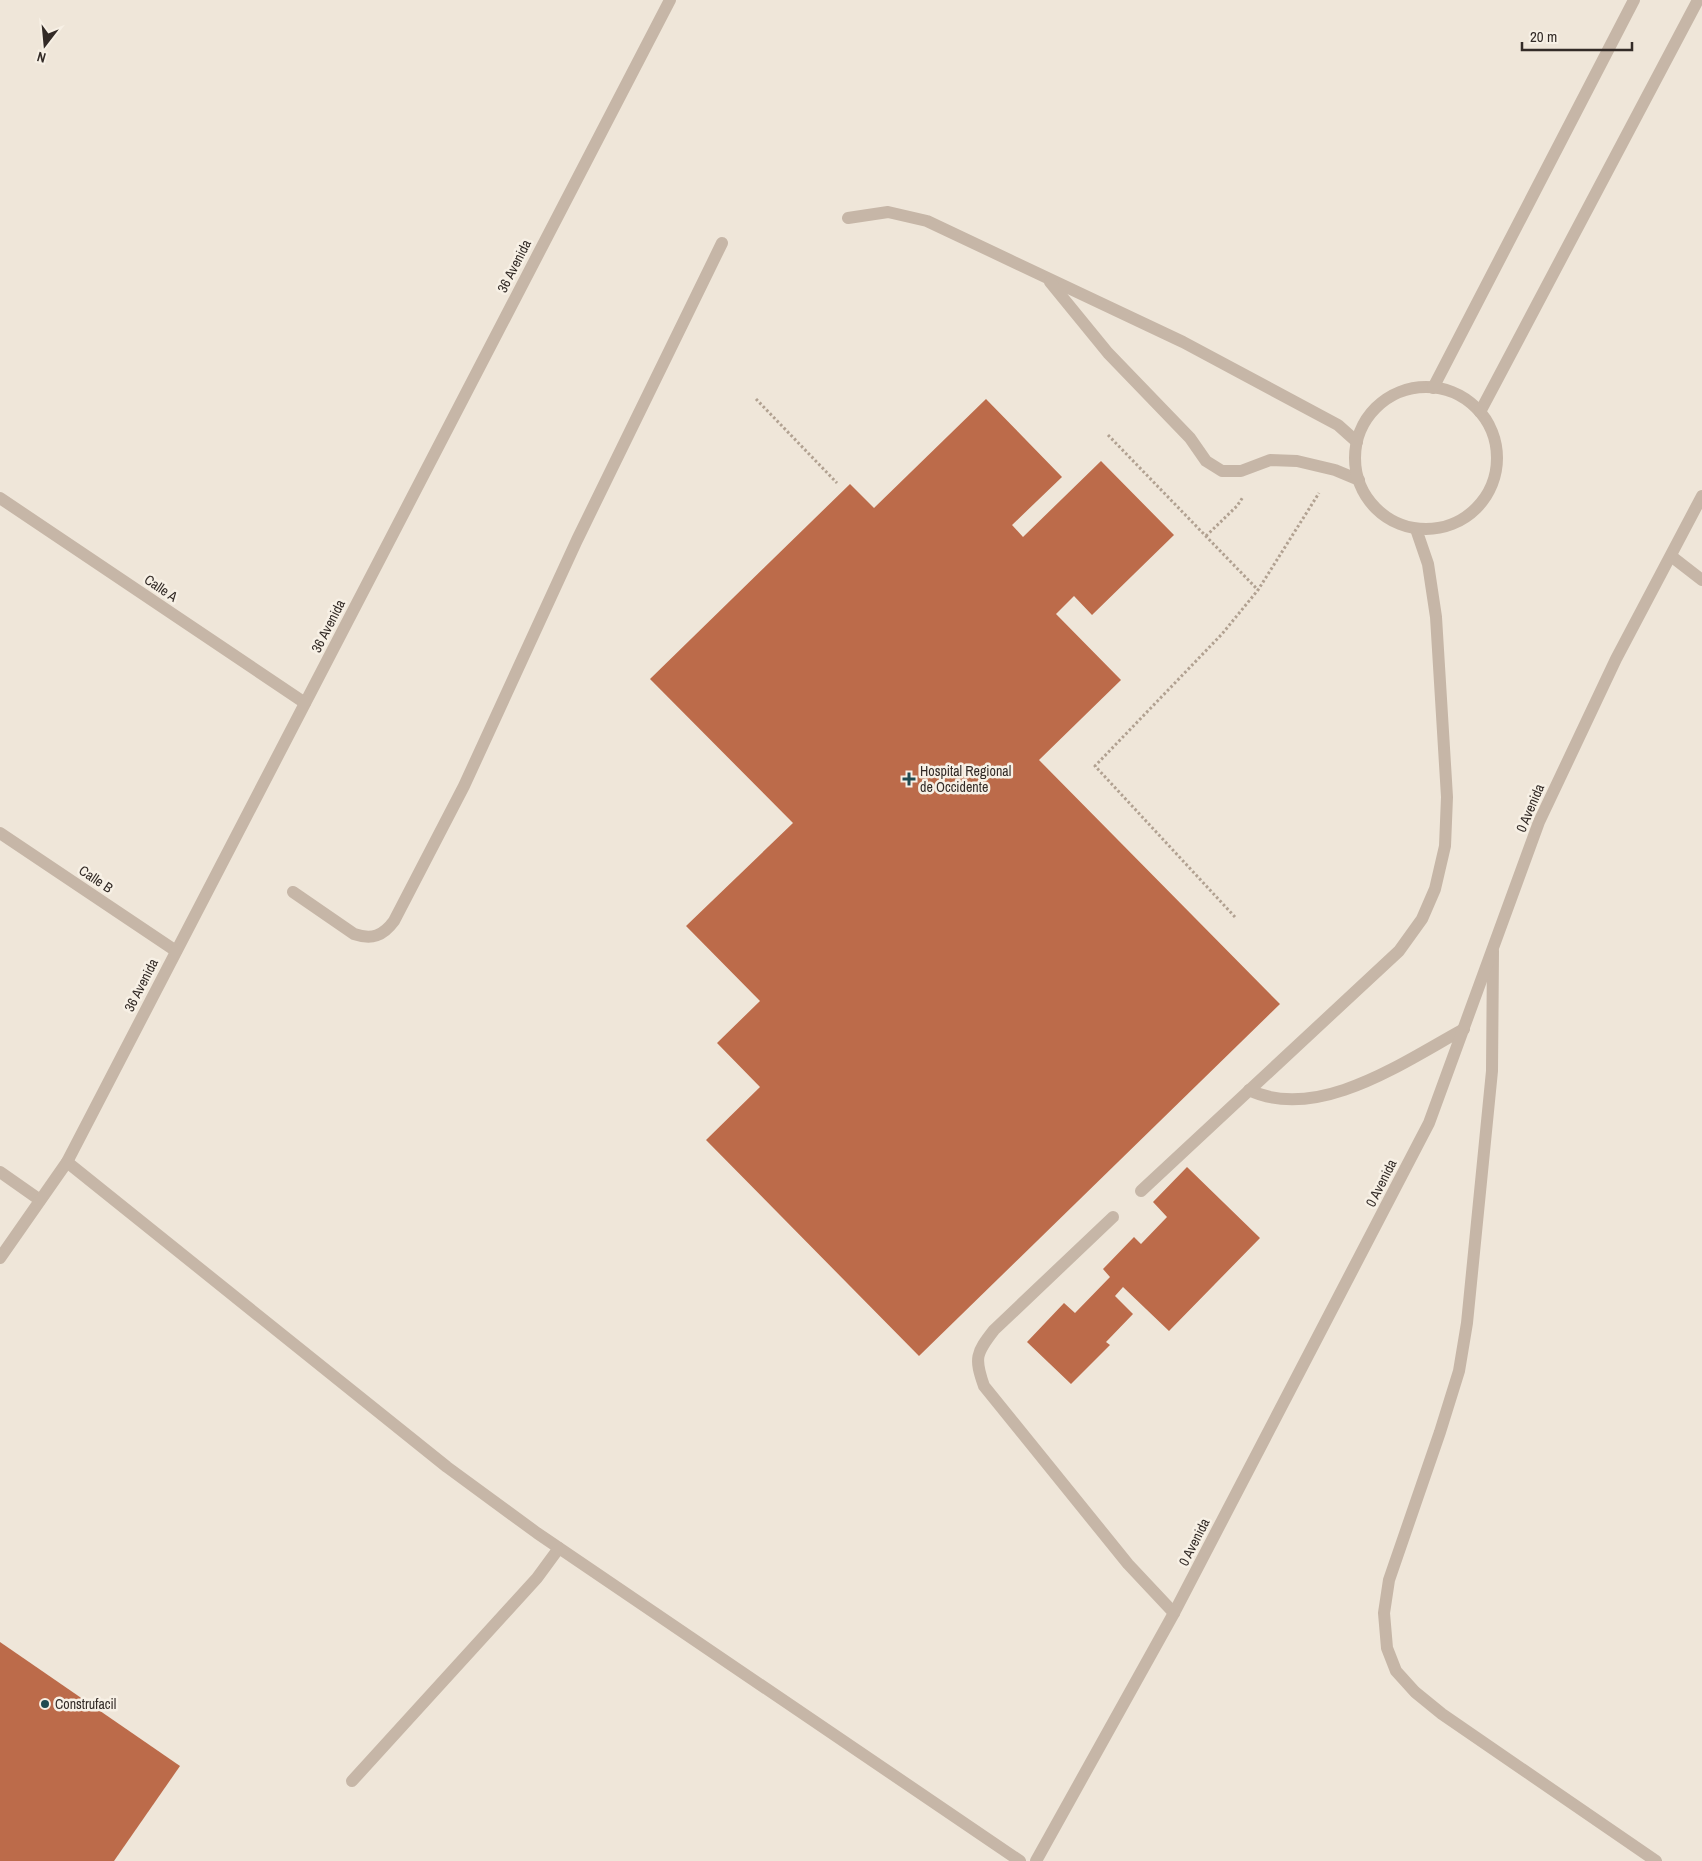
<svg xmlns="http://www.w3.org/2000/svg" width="1702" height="1861" viewBox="0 0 1702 1861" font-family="'Archivo Narrow',sans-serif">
<rect width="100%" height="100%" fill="#efe6d9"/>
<!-- building -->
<g fill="#bc6b4a">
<path d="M986,399L1062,477L1012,525L1023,537L1101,461L1174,535L1092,615L1074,596L1056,614L1121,680L1039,760L1280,1004L919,1356L706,1140L760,1087L717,1043L760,1001L686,926L793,823L650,679L850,484L874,508Z"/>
<path d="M1187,1167L1260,1238L1169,1331L1123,1287L1115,1296L1133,1314L1106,1342L1110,1345L1071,1384L1027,1342L1064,1303L1075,1313L1110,1277L1103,1269L1134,1237L1141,1244L1167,1217L1153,1202Z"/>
<path d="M0,1642L180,1766L114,1861H0Z"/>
</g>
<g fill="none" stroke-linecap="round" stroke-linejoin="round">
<!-- path -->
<g stroke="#b1a191" stroke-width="3" stroke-dasharray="2.5 2.5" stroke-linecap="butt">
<path d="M756,399L837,483"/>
<path d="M1108,435L1258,590"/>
<path d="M1206,536L1237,506L1243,497"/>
<path d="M1235,917L1095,766L1222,634L1258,590L1319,493"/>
</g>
<!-- service -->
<g stroke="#c6b6a7" stroke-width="12">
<path d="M848,218L888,212L927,221L1183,342L1338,425L1357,442"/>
<path d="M1050,282L1108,353L1190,438L1206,461L1222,471H1241L1270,460L1297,461L1335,470L1359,480"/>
<circle cx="1426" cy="458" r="71"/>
<path d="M1433,388L1634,0"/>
<path d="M1480,412L1698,0"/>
<path d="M293,892L354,934C372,940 383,936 394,921L464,786L577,540L722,243"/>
<path d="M1493,951L1492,1071L1467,1323L1459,1371L1440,1432L1389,1580L1384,1613L1387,1648L1396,1671L1415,1692L1442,1714L1656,1861"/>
<path d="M1249,1090C1318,1123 1405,1061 1464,1029"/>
<path d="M1141,1191L1399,951L1422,919L1435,889L1445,846L1447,797L1436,617L1428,564L1416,529"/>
<path d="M1113,1217L994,1330C976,1353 974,1358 984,1386L1128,1564L1174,1613"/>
<path d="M352,1781L537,1578L559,1548"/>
</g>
<!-- minor -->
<g stroke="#c6b6a7" stroke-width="12">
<path d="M0,498L305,703"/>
<path d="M1671,556L1702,580"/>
<path d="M0,833L176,951"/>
<path d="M67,1162L447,1467L537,1533L1020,1861"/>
<path d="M0,1172L40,1200"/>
<path d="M0,1258L67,1162L670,0"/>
<path d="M1036,1861L1174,1613L1429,1123L1539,822L1616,659L1702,496"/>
</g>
</g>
<!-- markers -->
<g fill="#204b51" stroke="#f7f0e5" stroke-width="2">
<path d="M906.5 771.5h5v5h5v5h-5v5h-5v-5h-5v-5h5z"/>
<circle cx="45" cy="1704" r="5"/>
</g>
<g text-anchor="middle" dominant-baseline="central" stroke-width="5" stroke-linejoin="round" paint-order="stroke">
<!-- street labels -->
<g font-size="14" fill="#332b27" stroke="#f7f0e5">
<text transform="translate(514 266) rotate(-63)">36 Avenida</text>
<text transform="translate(161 588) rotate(34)">Calle A</text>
<text transform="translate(328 626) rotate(-63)">36 Avenida</text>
<text transform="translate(1530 808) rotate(-67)">0 Avenida</text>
<text transform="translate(96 879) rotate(34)">Calle B</text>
<text transform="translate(141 985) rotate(-63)">36 Avenida</text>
<text transform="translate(1381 1183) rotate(-63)">0 Avenida</text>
<text transform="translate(1194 1542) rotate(-63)">0 Avenida</text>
</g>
<!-- poi labels -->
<g font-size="14" fill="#332b27" stroke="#f7f0e5" text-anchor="start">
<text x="920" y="771">Hospital Regional<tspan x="920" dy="16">de Occidente</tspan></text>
<text x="55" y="1704">Construfacil</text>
</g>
</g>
<!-- north arrow -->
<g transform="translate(45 45) rotate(196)" stroke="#f7f0e5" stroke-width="4" paint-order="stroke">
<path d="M0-4L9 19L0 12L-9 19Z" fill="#332b27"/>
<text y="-8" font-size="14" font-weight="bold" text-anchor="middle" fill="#332b27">N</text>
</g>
<!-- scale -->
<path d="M1522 42v8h110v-8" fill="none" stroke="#332b27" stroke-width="2.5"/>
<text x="1530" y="42" font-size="15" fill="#332b27" stroke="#f7f0e5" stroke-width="4" paint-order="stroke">20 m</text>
</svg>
